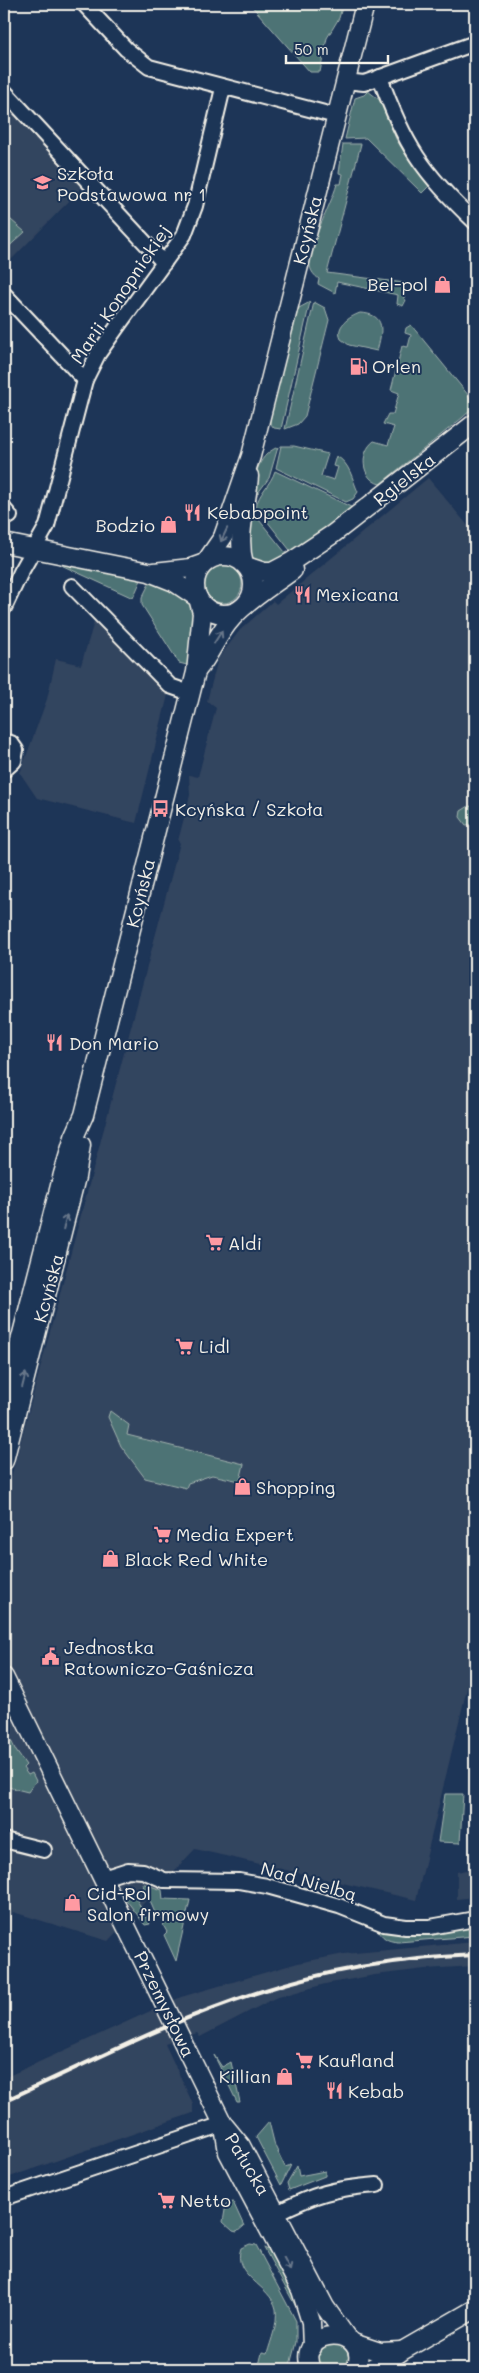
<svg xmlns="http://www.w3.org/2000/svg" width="479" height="2373" viewBox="0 0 479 2373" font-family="Mali,sans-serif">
<rect width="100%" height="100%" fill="#1d3557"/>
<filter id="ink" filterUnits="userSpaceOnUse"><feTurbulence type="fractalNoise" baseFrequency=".02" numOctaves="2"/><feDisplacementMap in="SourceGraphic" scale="10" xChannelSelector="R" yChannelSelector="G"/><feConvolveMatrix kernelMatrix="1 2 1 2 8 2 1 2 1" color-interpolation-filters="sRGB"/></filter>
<g filter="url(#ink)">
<!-- built -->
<g fill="#33445e">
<path d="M4,91L83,177L80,190L4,267Z"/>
<path d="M428,478L475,534V1655L416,1900L195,1849L108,1941L13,1912L8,1934L4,1932V1504L180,843L178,841L190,795L189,775L198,777L216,708L207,701L218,659L240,630L273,601L276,604Z"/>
<path d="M95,619L168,695L136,823L37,798L20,773L47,699L56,659L81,665Z"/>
<path d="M475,1868V1897L457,1899V1872Z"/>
<path d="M475,1942V1966L425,1969L375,1975L325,1984L275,1998L200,2037L197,2033L165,2044L193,2104V2113L4,2179V2078L181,1997L298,1963L344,1954Z"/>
</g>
<!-- green -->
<g fill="#4e7374" stroke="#a1b2ae">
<path d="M250,4H343L339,18L327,38L320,72H310Z"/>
<path d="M368,91L381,101L396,139L414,167L429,186L422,193L366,138L345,139L355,98L364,95Z"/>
<path d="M343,144H361L327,273L405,283L404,299L406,300L403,306L397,304L398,295L337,282L335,293L318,284L319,279C315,276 311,272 310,266C309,242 330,208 337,184H341L343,174L339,173Z"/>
<path d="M4,214L25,232L4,251Z"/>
<path d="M310,302L281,429L274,428L270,423V416L292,325L299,308Z"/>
<path d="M314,302L325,308L329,320L305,416L298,424L285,429Z"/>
<path d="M360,313C387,314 382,332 377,351L349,345L341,339C335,326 349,317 360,313Z"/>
<path d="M411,325L469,396L473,408L462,418L380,484C361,479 359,452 374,441L388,445L394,427L383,424L388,414H393L399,393L391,390L402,346L408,347L411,335L405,333L406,328Z"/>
<path d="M281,446H294L328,454L321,476L334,480L338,467L333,466L336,456C350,463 352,479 358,492L353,499L346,502L276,468Z"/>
<path d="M278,447L269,478L252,501C255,478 255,457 278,447Z"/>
<path d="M275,471L353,508L293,554L256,507C258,494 271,484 275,471Z"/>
<path d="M251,510L285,552L288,557L272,566L250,558L245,538Z"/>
<path d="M48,559L141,580L133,598Z"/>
<circle cx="223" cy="584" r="19"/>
<path d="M150,582L165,585L192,602L197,627L187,665L179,663L142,605V598Z"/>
<path d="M469,806L475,807V824L466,825L460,817L461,811Z"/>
<path d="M110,1411L129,1425L127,1435L244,1464L240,1481L212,1475L188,1483L186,1488L145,1478L121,1446L108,1417Z"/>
<path d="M4,1726L16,1751L26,1765L23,1768L28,1775L32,1773L36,1781L28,1792L4,1786Z"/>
<path d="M445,1794H463L460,1843L438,1842Z"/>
<path d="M142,1883L162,1890L163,1899L190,1900L176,1961L164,1935L167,1932L163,1925L165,1923L159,1913L156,1915Z"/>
<path d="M128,1887L131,1889L150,1924L145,1925L124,1897Z"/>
<path d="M475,1926V1936L398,1942C387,1941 382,1938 377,1928L418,1933Z"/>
<path d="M214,2055L222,2067L231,2062L240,2102H237Z"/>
<path d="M269,2122L275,2146L285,2167L291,2165L281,2185L256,2137Z"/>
<path d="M297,2166L299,2176L325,2171V2176L289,2190L287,2183Z"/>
<path d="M233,2202L244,2226L237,2232L233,2231L223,2222L226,2204Z"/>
<path d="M250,2244L256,2245L296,2321V2342L289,2369H258L262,2353L267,2354C271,2340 278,2324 276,2309C271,2285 231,2276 241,2248Z"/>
<path d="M264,2248L270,2251L301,2310L296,2307Z"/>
<path d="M333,2343C346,2347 354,2356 345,2369H321C314,2355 319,2348 333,2343Z"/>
</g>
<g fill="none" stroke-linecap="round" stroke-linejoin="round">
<defs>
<g id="minor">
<path d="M84,4L126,49L149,67L336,116"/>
<path d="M380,77C404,145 423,173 475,222"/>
<path d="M345,81L364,83L475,43"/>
<path d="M4,91L164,263"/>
<path d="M4,294L85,380"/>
<path d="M4,509L10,516"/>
<path d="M72,586L170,686L190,693"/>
<path d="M4,608L21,572L47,526L85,380L98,354L120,323L184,235L195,206L223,88"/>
<path d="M4,742L11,743L16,750L14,761L4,770"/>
<path d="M4,1840L44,1850"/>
<path d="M103,1878L128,1870L143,1871L164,1880L239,1881L267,1886L339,1906L384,1924L406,1927H430L475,1919"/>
<path d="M4,2198L223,2124"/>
<path d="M277,2213C314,2194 335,2188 377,2185"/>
</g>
<g id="tertiary">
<path d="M4,543L149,572L174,582L198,598"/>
<circle cx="224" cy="585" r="29"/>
<path d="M205,563L223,537L251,456L365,4"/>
<path d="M244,564C236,535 247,505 249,476"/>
<path d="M246,566L264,572H272L291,562L333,534L475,423"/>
<path d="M154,572L191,568L205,563"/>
<path d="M197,670C211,654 217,634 232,618C249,599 273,585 293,570"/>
<path d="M4,1404L63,1174L74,1137L84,1115L196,672L202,613L198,598"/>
<path d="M4,1461L76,1177L81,1145"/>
<path d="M4,1677L223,2124L241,2146L325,2307L347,2338"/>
<path d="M224,2127L228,2152L301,2290L311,2322L312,2348"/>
<path d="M353,2343L380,2352L401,2351"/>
<path d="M311,2369C293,2326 373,2323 356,2369"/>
<path d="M369,2369L388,2361L402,2351L475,2309"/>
</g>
</defs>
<!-- minor casing -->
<use href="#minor" stroke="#f4f1e8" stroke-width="18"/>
<!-- tertiary casing -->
<use href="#tertiary" stroke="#f4f1e8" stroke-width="21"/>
<!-- minor -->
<use href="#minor" stroke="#1d3557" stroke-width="14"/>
<!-- tertiary -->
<use href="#tertiary" stroke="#1d3557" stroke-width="18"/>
<!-- rail -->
<path stroke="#f4f1e8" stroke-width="4" d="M4,2101C88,2063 171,2020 259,1992C329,1969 402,1958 475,1955"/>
</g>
<!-- one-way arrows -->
<defs><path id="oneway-shaft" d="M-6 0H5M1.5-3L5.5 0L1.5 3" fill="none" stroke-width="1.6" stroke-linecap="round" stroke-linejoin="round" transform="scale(1.25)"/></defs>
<g stroke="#68778a">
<use href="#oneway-shaft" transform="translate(224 535) rotate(115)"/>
<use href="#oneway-shaft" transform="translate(218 637) rotate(-58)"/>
<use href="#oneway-shaft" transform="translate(65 1222) rotate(-76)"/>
<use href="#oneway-shaft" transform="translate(24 1380) rotate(-76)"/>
<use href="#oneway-shaft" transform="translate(287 2264) rotate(63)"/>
</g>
</g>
<!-- icons -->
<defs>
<symbol id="school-bare" viewBox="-9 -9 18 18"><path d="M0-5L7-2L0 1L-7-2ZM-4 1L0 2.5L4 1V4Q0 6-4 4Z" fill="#ff9aa2" stroke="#1d3557" stroke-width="2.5" paint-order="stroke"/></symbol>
<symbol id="shop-bare" viewBox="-9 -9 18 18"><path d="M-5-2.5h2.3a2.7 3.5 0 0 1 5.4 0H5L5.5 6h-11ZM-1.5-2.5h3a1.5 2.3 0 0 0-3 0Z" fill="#ff9aa2" stroke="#1d3557" stroke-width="2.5" paint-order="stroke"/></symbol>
<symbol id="fuel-bare" viewBox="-9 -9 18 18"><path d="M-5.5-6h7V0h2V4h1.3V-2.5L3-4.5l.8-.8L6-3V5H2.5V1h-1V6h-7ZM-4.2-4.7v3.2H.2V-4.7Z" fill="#ff9aa2" stroke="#1d3557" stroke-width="2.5" paint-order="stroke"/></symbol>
<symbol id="restaurant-bare" viewBox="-9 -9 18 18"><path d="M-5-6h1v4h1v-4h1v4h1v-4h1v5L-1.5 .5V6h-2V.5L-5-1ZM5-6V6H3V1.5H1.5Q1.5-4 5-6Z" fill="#ff9aa2" stroke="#1d3557" stroke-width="2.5" paint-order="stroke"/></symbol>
<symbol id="bus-bare" viewBox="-9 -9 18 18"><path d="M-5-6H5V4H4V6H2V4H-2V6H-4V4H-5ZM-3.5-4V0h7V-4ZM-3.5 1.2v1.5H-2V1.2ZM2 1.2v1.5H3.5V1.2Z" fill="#ff9aa2" stroke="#1d3557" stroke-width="2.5" paint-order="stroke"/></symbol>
<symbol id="supermarket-bare" viewBox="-9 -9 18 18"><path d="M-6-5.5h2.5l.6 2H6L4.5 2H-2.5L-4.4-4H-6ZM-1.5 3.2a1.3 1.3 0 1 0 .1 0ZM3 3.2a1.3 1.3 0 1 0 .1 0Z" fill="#ff9aa2" stroke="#1d3557" stroke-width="2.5" paint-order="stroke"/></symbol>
<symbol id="civic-bare" viewBox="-9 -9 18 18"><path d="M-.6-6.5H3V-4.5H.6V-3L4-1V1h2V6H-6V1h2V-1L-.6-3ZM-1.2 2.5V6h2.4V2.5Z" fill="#ff9aa2" stroke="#1d3557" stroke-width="2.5" paint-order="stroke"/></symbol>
</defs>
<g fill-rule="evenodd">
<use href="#school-bare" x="30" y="170" width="25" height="25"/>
<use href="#shop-bare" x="430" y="272" width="25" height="25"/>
<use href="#fuel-bare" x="346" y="354" width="25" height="25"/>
<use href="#restaurant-bare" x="180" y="500" width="25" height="25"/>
<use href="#shop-bare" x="156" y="512" width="25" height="25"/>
<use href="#restaurant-bare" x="290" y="582" width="25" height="25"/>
<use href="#bus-bare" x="148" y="796" width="25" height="25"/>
<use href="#restaurant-bare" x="42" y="1030" width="25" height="25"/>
<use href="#supermarket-bare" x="202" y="1230" width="25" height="25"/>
<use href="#supermarket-bare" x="172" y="1334" width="25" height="25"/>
<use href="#shop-bare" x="230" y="1474" width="25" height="25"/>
<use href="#supermarket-bare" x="150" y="1522" width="25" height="25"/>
<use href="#shop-bare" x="98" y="1546" width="25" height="25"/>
<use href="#civic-bare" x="38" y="1644" width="25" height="25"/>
<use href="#shop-bare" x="60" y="1890" width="25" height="25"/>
<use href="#supermarket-bare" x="292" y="2048" width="25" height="25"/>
<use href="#shop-bare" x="272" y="2064" width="25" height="25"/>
<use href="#restaurant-bare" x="322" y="2078" width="25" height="25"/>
<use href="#supermarket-bare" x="154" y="2188" width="25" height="25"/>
</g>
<g text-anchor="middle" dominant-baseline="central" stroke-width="4" stroke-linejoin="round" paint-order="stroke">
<!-- poi labels -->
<g font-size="18" fill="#f4f1e8" stroke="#1d3557" text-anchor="start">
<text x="57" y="173">Szkoła<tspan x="57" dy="21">Podstawowa nr 1</tspan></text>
<text x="428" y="284" text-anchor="end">Bel-pol</text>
<text x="372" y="366">Orlen</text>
<text x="207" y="512">Kebabpoint</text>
<text x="155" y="525" text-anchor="end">Bodzio</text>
<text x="316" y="594">Mexicana</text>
<text x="175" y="809">Kcyńska / Szkoła</text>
<text x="69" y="1043">Don Mario</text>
<text x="228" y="1243">Aldi</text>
<text x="199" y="1346">Lidl</text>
<text x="256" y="1487">Shopping</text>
<text x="176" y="1534">Media Expert</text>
<text x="125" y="1559">Black Red White</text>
<text x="64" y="1647">Jednostka<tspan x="64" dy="21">Ratowniczo-Gaśnicza</tspan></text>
<text x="87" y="1893">Cid-Rol<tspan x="87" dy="21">Salon firmowy</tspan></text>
<text x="318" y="2060">Kaufland</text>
<text x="271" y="2076" text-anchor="end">Killian</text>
<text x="348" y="2091">Kebab</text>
<text x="180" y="2200">Netto</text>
</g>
<!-- street labels -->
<g font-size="18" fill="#f4f1e8" stroke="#1d3557">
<text transform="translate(307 230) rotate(-76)">Kcyńska</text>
<text transform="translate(120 294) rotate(-56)">Marii Konopnickiej</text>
<text transform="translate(404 479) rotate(-38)">Rgielska</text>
<text transform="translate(140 893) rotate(-76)">Kcyńska</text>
<text transform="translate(48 1288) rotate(-75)">Kcyńska</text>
<text transform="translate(309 1881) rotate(16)">Nad Nielbą</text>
<text transform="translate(165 2004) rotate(64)">Przemysłowa</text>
<text transform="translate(248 2164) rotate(59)">Pałucka</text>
</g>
</g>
<!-- margin -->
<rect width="479" height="2373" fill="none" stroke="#1d3557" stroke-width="20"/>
<rect x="10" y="10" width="459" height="2353" fill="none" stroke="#f4f1e8" stroke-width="2" filter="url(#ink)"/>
<!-- scale -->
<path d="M286 55v8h102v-8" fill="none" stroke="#f4f1e8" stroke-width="2.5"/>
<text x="294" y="55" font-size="15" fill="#f4f1e8" stroke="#1d3557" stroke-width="4" paint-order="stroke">50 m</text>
</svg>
